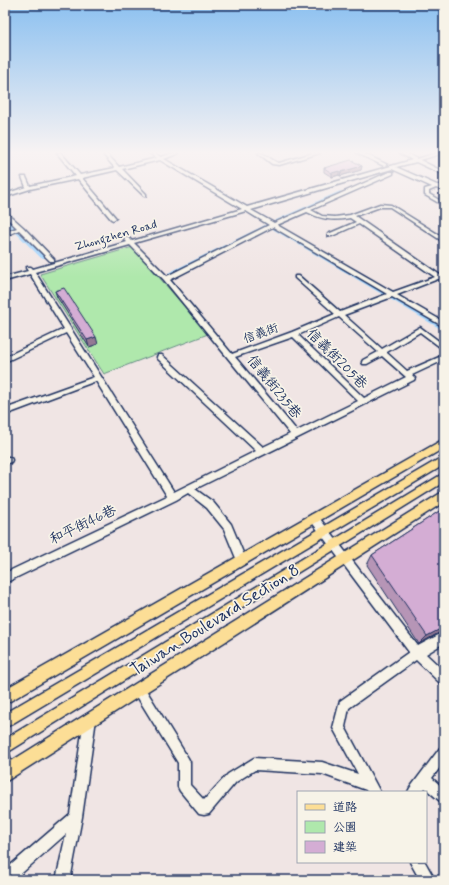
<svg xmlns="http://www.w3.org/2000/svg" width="449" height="885" viewBox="0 0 449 885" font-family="Mynerve,'LXGW WenKai TC',sans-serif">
<rect width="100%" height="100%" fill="#f0e5e4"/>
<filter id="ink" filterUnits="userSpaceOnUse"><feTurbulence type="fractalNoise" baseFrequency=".025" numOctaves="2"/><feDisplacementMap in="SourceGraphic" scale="8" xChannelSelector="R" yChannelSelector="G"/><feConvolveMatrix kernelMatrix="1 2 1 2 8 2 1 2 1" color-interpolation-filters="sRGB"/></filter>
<g filter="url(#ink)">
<!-- green -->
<path fill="#afe8ac" stroke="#658c85" d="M133,247L208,334L104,374L40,274Z"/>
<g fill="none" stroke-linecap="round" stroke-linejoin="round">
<!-- stream -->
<path stroke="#6a91bd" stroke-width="1.5" d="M5,231L13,228"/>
<!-- canal -->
<g fill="#9fd3fd" fill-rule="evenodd">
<path d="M340,191L342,192V194L273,225L444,326V331L269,227L173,274L168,273L267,224Z"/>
<path d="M5,217L45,256V258H41L5,222Z"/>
</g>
<defs>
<g id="minor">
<path d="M57,153H61L80,175L115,168L102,153H106L119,167L157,158L149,153H154L161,157L173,153H179L164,159L247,207L412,160L400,153H406L417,159L436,153H443L420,160L444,172V175L416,162L396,167L437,185H441V187L444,188V191L436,188L429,191V194L444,203V206L425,195V189L432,187L392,169L251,210L274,223L389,172H393V174L311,210L322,216L335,217L350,215L380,204L391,205L444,238V242L442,241L390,207H380L355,216L440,275L444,273V280L438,279L397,295L444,322V327L392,297L344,315L382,349L420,327L444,345V350L420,332L387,352V353L407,371L444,355V360L412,375L415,378L414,380L195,489L213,502L231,524L246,560L244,563L241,564L238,563L224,529L207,508L188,493L176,500L5,583V573L167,496L96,381L5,415V409L94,377L66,333L5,362V357L64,329L30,274L5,281V277L28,271L26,268L27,267H31L33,269L127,242L124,239L125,238H129L132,241L242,209L160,160L122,169L146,194V196H144L117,170L82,178L115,217L116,218L113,220L111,219L78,179L30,189L5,197V194L26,187L22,177H26L30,186L76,176ZM246,211L269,225L167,276L134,243ZM307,212C323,220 332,221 350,218L356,222L328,234V236H332L359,224L435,277L393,292L277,225ZM273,227L387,294L340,312L299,276H295V278L335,314L292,332L232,354L170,280ZM130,245L164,280L290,434L263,447L162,355H158L157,357L158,359L256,451L174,492L35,272ZM339,317L378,352L363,360L362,362L363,364H367L382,356L406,377L364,398L298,335ZM293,337L358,401L297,431L235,357Z"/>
<path d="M258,153C267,153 271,161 279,163L313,153H320L279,165L272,164Z"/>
<path d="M357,153H363L388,165L384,166Z"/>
<path d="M5,211L23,227L54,259V261H50L19,230L5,236V232L17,228L5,216Z"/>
<path d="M8,457L11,458L12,460L11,462L5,464V458Z"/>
<path d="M314,514L317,515L418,646L444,632V643L426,654L444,671V685L440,683L416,660L349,708L345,727L380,792H367L366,790L322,774L255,770L236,782L209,814L204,815L199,814L180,791L178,787V763L135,693L133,689L135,685L139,683L143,685L188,758L190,762V785L204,800L228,774L254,758L322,762L358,774L333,728L340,701L409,652L311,521L310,518L311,515Z"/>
<path d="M90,713L94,715L96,719L82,817L70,880H56L66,834L14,880H5V870L70,814L84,719L86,715Z"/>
<path d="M444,746V762L432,778L444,789V803L440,801L425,788L422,792H408L410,788L440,748Z"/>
<path d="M5,751L9,753L14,772L12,776L8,778L5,777Z"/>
<path d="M410,862H425L435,880H420Z"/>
</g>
<g id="major">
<path d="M444,439V448L5,704V689Z"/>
<path d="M444,456V465L5,728V713Z"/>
<path d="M444,473V482L5,754V739Z"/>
<path d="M444,491V502L5,782V765Z"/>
</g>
</defs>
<!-- minor casing -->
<use href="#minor" stroke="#1b2f5e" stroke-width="3"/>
<!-- major casing -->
<use href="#major" stroke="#1b2f5e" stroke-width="3"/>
<!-- minor -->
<use href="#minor" fill="#f7f3e8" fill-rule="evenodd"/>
<!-- major -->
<use href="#major" fill="#fcde96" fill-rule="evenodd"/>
</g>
<!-- wall -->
<g fill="#b695b6" stroke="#1b2f5e">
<path d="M362,166L361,170L340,176L339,175L332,177L324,172V168Z"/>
<path d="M55,291L98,344L89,347L57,297Z"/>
<path d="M444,508V630L419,644L367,565L372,555Z"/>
</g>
<!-- shaded-wall -->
<g fill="#947994" stroke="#1b2f5e">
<path d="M362,166L361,170L340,176L341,172Z"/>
<path d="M339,171V175L332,177V173Z"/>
<path d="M96,337L98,344L89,347L87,340Z"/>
<path d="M444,627V630L419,644L427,636Z"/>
</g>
<!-- building -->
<g fill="#d4add4" stroke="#1b2f5e">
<path d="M351,160L362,166L341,172L339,171L332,173L324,168Z"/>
<path d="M64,288L96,337L87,340L55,291Z"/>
<path d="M444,508V627L427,636L372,555Z"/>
</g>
</g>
<!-- sky -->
<linearGradient id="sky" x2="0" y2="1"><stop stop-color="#8bc0f0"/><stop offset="0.55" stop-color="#f8f3f3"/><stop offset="1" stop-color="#f8f3f3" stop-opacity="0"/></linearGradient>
<rect width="449" height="277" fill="url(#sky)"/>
<g text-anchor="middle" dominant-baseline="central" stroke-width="3.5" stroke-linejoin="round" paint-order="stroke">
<!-- far-street labels -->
<g font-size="12" fill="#1b2f5e" stroke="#f7f3e8">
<text transform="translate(116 236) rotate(-16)">Zhongzhen Road</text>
<text transform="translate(261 334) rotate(-20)">信義街</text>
</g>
<!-- street labels -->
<g font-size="14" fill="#1b2f5e" stroke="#f7f3e8">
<text transform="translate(337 359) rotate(45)">信義街205巷</text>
<text transform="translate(274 387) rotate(51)">信義街235巷</text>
<text transform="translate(83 525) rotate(-26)">和平街46巷</text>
</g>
<!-- near-street labels -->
<g font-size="17" fill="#1b2f5e" stroke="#f7f3e8">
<text transform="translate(215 620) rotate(-32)">Taiwan Boulevard Section 8</text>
</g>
</g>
<!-- margin -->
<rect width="449" height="885" fill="none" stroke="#f7f3e8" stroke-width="20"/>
<rect x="10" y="10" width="429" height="865" fill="none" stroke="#1b2f5e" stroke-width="1.5" filter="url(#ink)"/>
<!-- legend -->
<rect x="297" y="791" width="130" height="72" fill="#f7f3e8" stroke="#9fa5b1"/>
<rect x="305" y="804" width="20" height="6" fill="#fcde96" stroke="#9fa5b1"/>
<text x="333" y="811" font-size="12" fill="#1b2f5e">道路</text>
<rect x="305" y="821" width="20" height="12" fill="#afe8ac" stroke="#9fa5b1"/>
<text x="333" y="831" font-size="12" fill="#1b2f5e">公園</text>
<rect x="305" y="841" width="20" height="12" fill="#d4add4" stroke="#9fa5b1"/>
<text x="333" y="851" font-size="12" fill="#1b2f5e">建築</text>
</svg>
